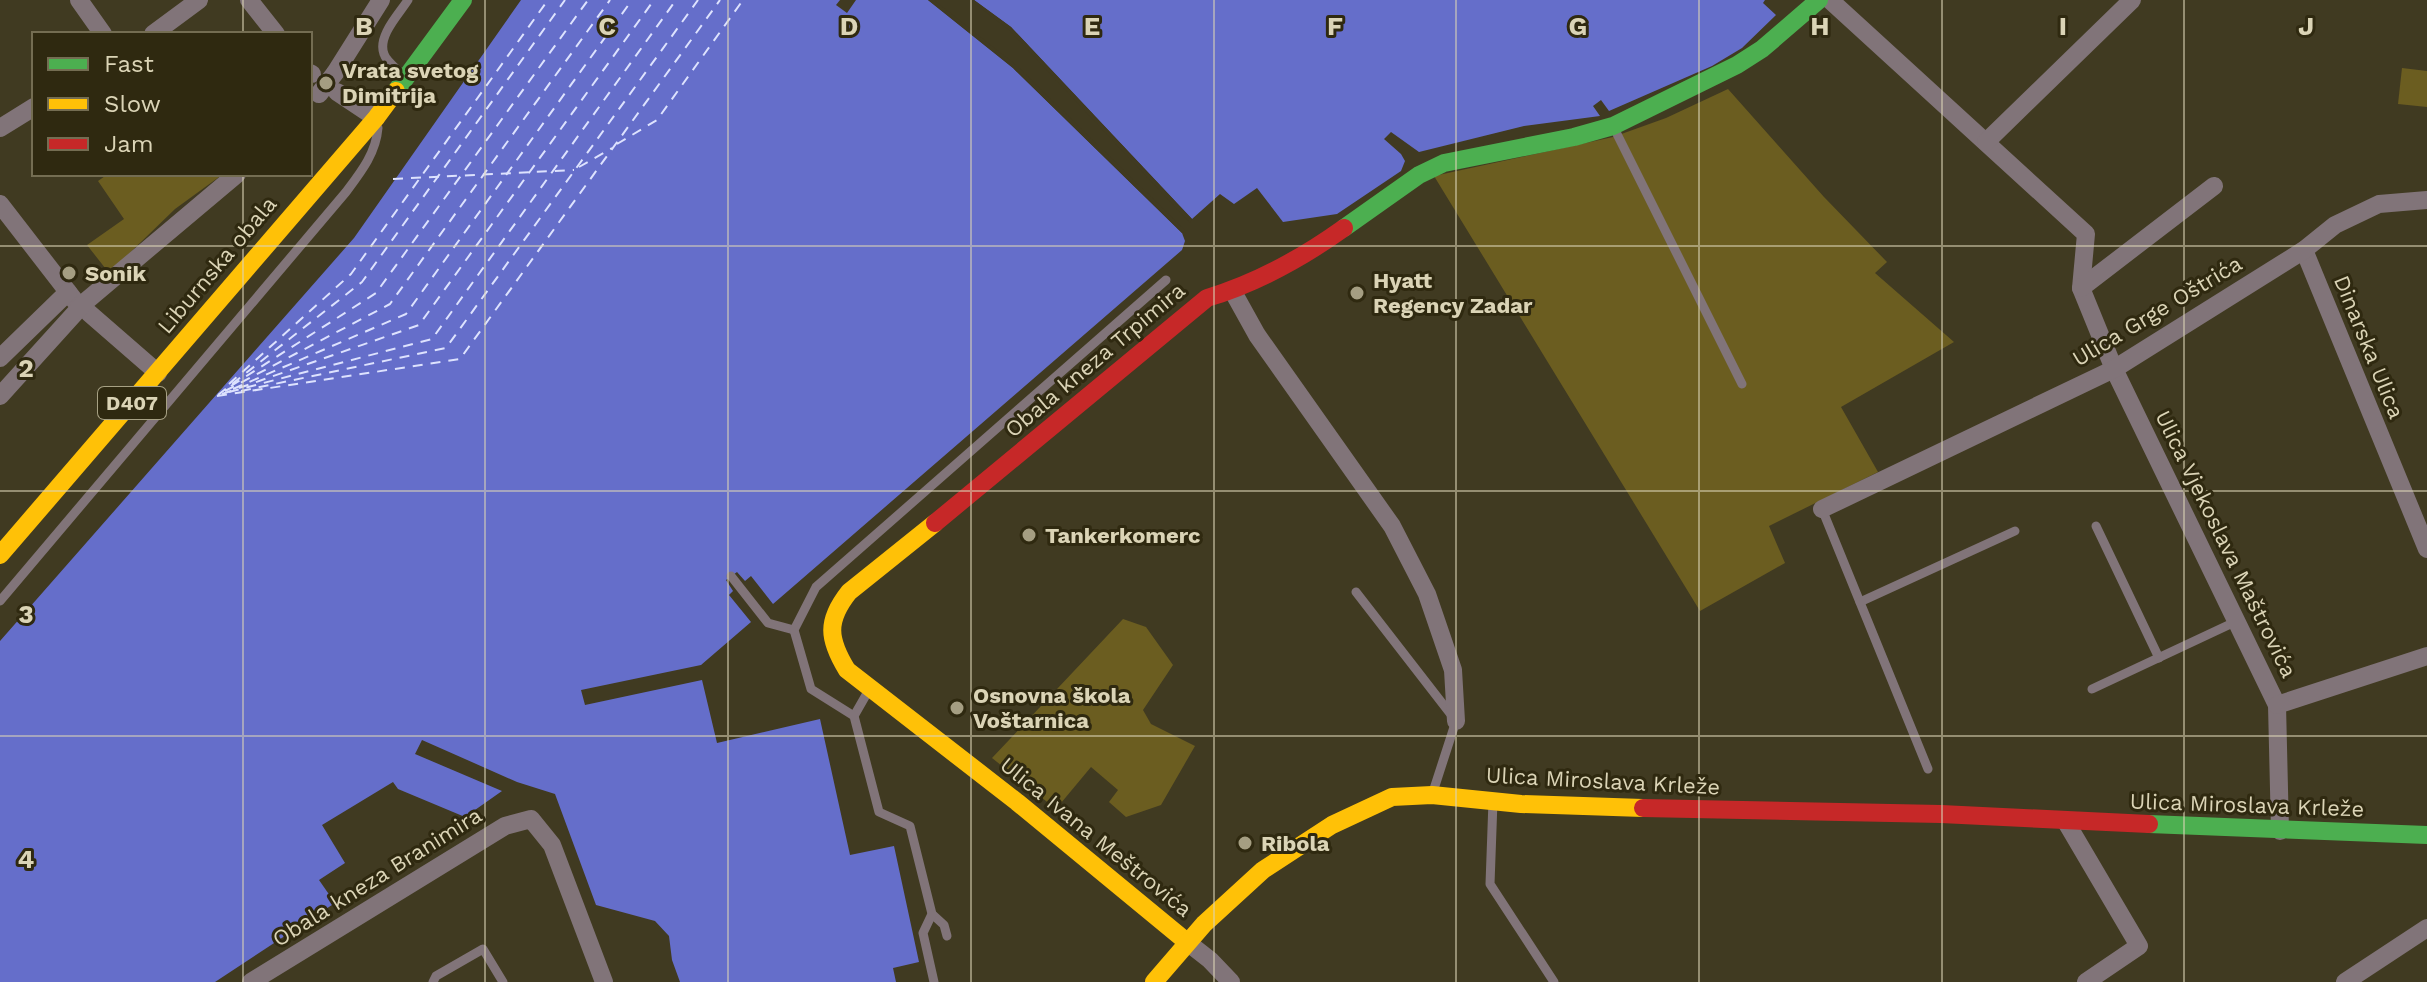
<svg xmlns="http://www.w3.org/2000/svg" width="2427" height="982" viewBox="0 0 2427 982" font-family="'Work Sans',sans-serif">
<rect width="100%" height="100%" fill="#403a21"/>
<!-- green -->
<g fill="#6b5d20">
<path d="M2402,68L2427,71V107L2398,104Z"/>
<path d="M1728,89L1824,197L1887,262L1875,273L1954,342L1841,407L1878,472L1769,526L1785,563L1700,611L1434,176L1613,137L1666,118Z"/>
<path d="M108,174H219V177L175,209L109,273L87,245L124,219L98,181Z"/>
<path d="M1123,619L1146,627L1173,665L1143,710L1151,724L1195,746L1161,805L1126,817L1109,802L1118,790L1091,767L1056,809L992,758Z"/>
</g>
<!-- water -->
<g fill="#656eca">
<path d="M521,0H840L836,5L847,13L856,0H928L1013,68L1182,233L1185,241L1182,250L773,604L751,576L745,581L737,572L726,580L733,591L729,595L751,622L701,665L581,690L585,705L702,680L717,743L820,719L850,855L894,846L919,962L893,968L896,982H680L672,960L669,936L655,921L596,905L555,794L517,782L422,740L415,754L502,791L465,817L398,789L393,782L322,825L345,863L319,880L335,903L215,982H0V641L354,238Z"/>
<path d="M974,0H1765L1763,3L1776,15L1742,48L1712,66L1609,111L1601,100L1593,106L1600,116L1524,126L1419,152L1391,132L1384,139L1401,154L1405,161L1401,171L1337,214L1283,222L1257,188L1234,204L1220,194L1192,219L1011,27Z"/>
</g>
<!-- pier -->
<g fill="#403a21">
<path d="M928,0H934L1016,65L1185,230L1182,233L1013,68Z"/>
<path d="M970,0H974L1011,27L1192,219L1190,223L1009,30Z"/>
</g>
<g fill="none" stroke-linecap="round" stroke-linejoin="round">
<!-- ferry -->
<g stroke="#dde2fe" stroke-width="2" stroke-dasharray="10 8" stroke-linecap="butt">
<path d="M617,144L657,120L743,0"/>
<path d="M579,167L612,148"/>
<path d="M393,179L574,170"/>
<path d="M229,384L351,274L548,0"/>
<path d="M231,386L376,293L588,0"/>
<path d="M233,389L406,314L632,0"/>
<path d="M225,391L390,304L610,0"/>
<path d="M241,391L446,348L698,0"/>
<path d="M229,392L432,339L676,0"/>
<path d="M222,394L419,325L654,0"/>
<path d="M218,395L362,282L565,0"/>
<path d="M217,396L460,359L720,0"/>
</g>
<!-- lane -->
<g stroke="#817479" stroke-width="9">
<path d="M402,74C397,69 386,61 384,54C377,36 400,13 408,0"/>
<path d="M1613,126L1742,384"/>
<path d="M1822,509L1928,769"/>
<path d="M2096,526L2159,658"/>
<path d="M731,576L768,623L794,630"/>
<path d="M1356,592L1456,721L1432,795"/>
<path d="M0,601L346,192C361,172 376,153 378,128"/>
<path d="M1860,602L2015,531"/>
<path d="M2092,689L2237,621"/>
<path d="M854,716L870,688"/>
<path d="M1493,801L1490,884L1554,982"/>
<path d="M932,914L944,925L947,936"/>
<path d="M433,982L436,976L483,949L503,982"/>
<path d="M934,982L923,933L932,914L910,826L879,812L854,716L811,689L794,630L816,587L1166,280"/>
</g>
<!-- street -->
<g stroke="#817479" stroke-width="18">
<path d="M79,0L103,34"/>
<path d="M249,0L276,34"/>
<path d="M1830,0L2086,234L2081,288L2114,369L2277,705L2280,831"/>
<path d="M153,34L199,0"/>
<path d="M310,73L312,74"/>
<path d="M335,73L381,0"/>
<path d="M337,92L376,118"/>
<path d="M0,128L34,107"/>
<path d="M1986,142L2132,0"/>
<path d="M0,204L75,301"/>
<path d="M2304,250L2427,549"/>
<path d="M2081,288L2214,186"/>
<path d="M1232,290L1257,335L1392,526L1427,594L1453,670L1456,721"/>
<path d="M89,313L158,373"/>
<path d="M0,358L68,292"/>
<path d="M0,396L85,302L237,174"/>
<path d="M1822,509L2114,369L2304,250L2335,225L2379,204L2427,200"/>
<path d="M2277,705L2427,656"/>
<path d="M2066,822L2139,946L2086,982"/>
<path d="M1187,942L1210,960L1231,982"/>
<path d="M251,982L505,826L531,819L552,845L604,982"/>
<path d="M2345,982L2427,928"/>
</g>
<!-- fast -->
<g stroke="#4caf50" stroke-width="18">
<path d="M396,91L463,0"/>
<path d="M1344,228L1419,175L1444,163L1574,137L1613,126L1737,65L1762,49L1819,0"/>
<path d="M2149,824L2427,835"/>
</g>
<!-- slow -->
<g stroke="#ffc107" stroke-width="18">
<path d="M935,523L849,592C826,621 828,639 847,670L1017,802L1187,942"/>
<path d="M0,555L376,118L396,91"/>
<path d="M1154,982L1204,924L1263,870L1332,825L1392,797L1432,795L1521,804L1643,808"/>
</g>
<!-- jam -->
<g stroke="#c62828" stroke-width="18">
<path d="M935,523L1207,298C1257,283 1302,258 1344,228"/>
<path d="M1643,808L1941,814L2149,824"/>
</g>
<!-- street-bridge -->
<path stroke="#817479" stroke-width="18" d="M319,94L335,73"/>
</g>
<!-- grid -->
<path fill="none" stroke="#dbd4b6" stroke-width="2" stroke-opacity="0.55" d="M243,0V34M485,0V982M728,0V982M971,0V982M1214,0V982M1456,0V982M1699,0V982M1942,0V982M2184,0V982M243,174V982M0,246H2427M0,491H2427M0,736H2427"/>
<!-- markers -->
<g fill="#a59e82" stroke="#2f2910" stroke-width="3">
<circle cx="326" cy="83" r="8"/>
<circle cx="69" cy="273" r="8"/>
<circle cx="1357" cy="293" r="8"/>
<circle cx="1029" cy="535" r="8"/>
<circle cx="957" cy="708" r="8"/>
<circle cx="1245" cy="843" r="8"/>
</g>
<g text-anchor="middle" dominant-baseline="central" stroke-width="6" stroke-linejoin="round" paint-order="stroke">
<!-- shield labels -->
<rect fill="#2f2910" stroke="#a7a184" stroke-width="2" x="98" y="387" width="68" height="32" rx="6"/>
<g font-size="20" font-weight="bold" fill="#dbd4b6">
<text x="132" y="403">D407</text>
</g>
<!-- poi labels -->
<g font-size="22" font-weight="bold" fill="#dbd4b6" stroke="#2f2910" text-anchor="start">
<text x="342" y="70">Vrata svetog<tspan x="342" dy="25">Dimitrija</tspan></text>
<text x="85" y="273">Sonik</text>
<text x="1373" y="280">Hyatt<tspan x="1373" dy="25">Regency Zadar</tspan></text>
<text x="1045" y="535">Tankerkomerc</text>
<text x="973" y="695">Osnovna škola<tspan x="973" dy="25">Voštarnica</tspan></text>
<text x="1261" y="843">Ribola</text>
</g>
<!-- street labels -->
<g font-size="22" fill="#dbd4b6" stroke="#2f2910">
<text transform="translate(217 265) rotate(-50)">Liburnska obala</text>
<text transform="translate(2157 311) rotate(-31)">Ulica Grge Oštrića</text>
<text transform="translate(2369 347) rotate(68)">Dinarska Ulica</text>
<text transform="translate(1095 360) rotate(-40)">Obala kneza Trpimira</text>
<text transform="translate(2226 544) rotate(64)">Ulica Vjekoslava Maštrovića</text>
<text transform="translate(1603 781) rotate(3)">Ulica Miroslava Krleže</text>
<text transform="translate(2247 805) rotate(2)">Ulica Miroslava Krleže</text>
<text transform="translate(1096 837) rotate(39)">Ulica Ivana Meštrovića</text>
<text transform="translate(377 877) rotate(-32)">Obala kneza Branimira</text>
</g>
</g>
<g font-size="26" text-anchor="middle" font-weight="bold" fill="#dbd4b6" stroke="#2f2910" stroke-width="6" stroke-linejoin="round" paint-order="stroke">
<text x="364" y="35">B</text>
<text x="607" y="35">C</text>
<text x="849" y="35">D</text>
<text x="1092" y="35">E</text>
<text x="1335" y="35">F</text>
<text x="1578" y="35">G</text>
<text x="1820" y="35">H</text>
<text x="2063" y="35">I</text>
<text x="2306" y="35">J</text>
<text x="26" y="377">2</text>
<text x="26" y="623">3</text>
<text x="26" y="868">4</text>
</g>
<!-- legend -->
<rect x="32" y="32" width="280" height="144" fill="#2f2910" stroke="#746d52" stroke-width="2"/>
<rect x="48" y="58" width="40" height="12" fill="#4caf50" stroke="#746d52" stroke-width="2"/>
<text x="104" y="72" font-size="24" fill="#dbd4b6">Fast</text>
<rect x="48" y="98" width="40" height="12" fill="#ffc107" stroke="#746d52" stroke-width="2"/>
<text x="104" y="112" font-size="24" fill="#dbd4b6">Slow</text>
<rect x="48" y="138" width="40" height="12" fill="#c62828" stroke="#746d52" stroke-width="2"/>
<text x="104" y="152" font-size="24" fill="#dbd4b6">Jam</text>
</svg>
